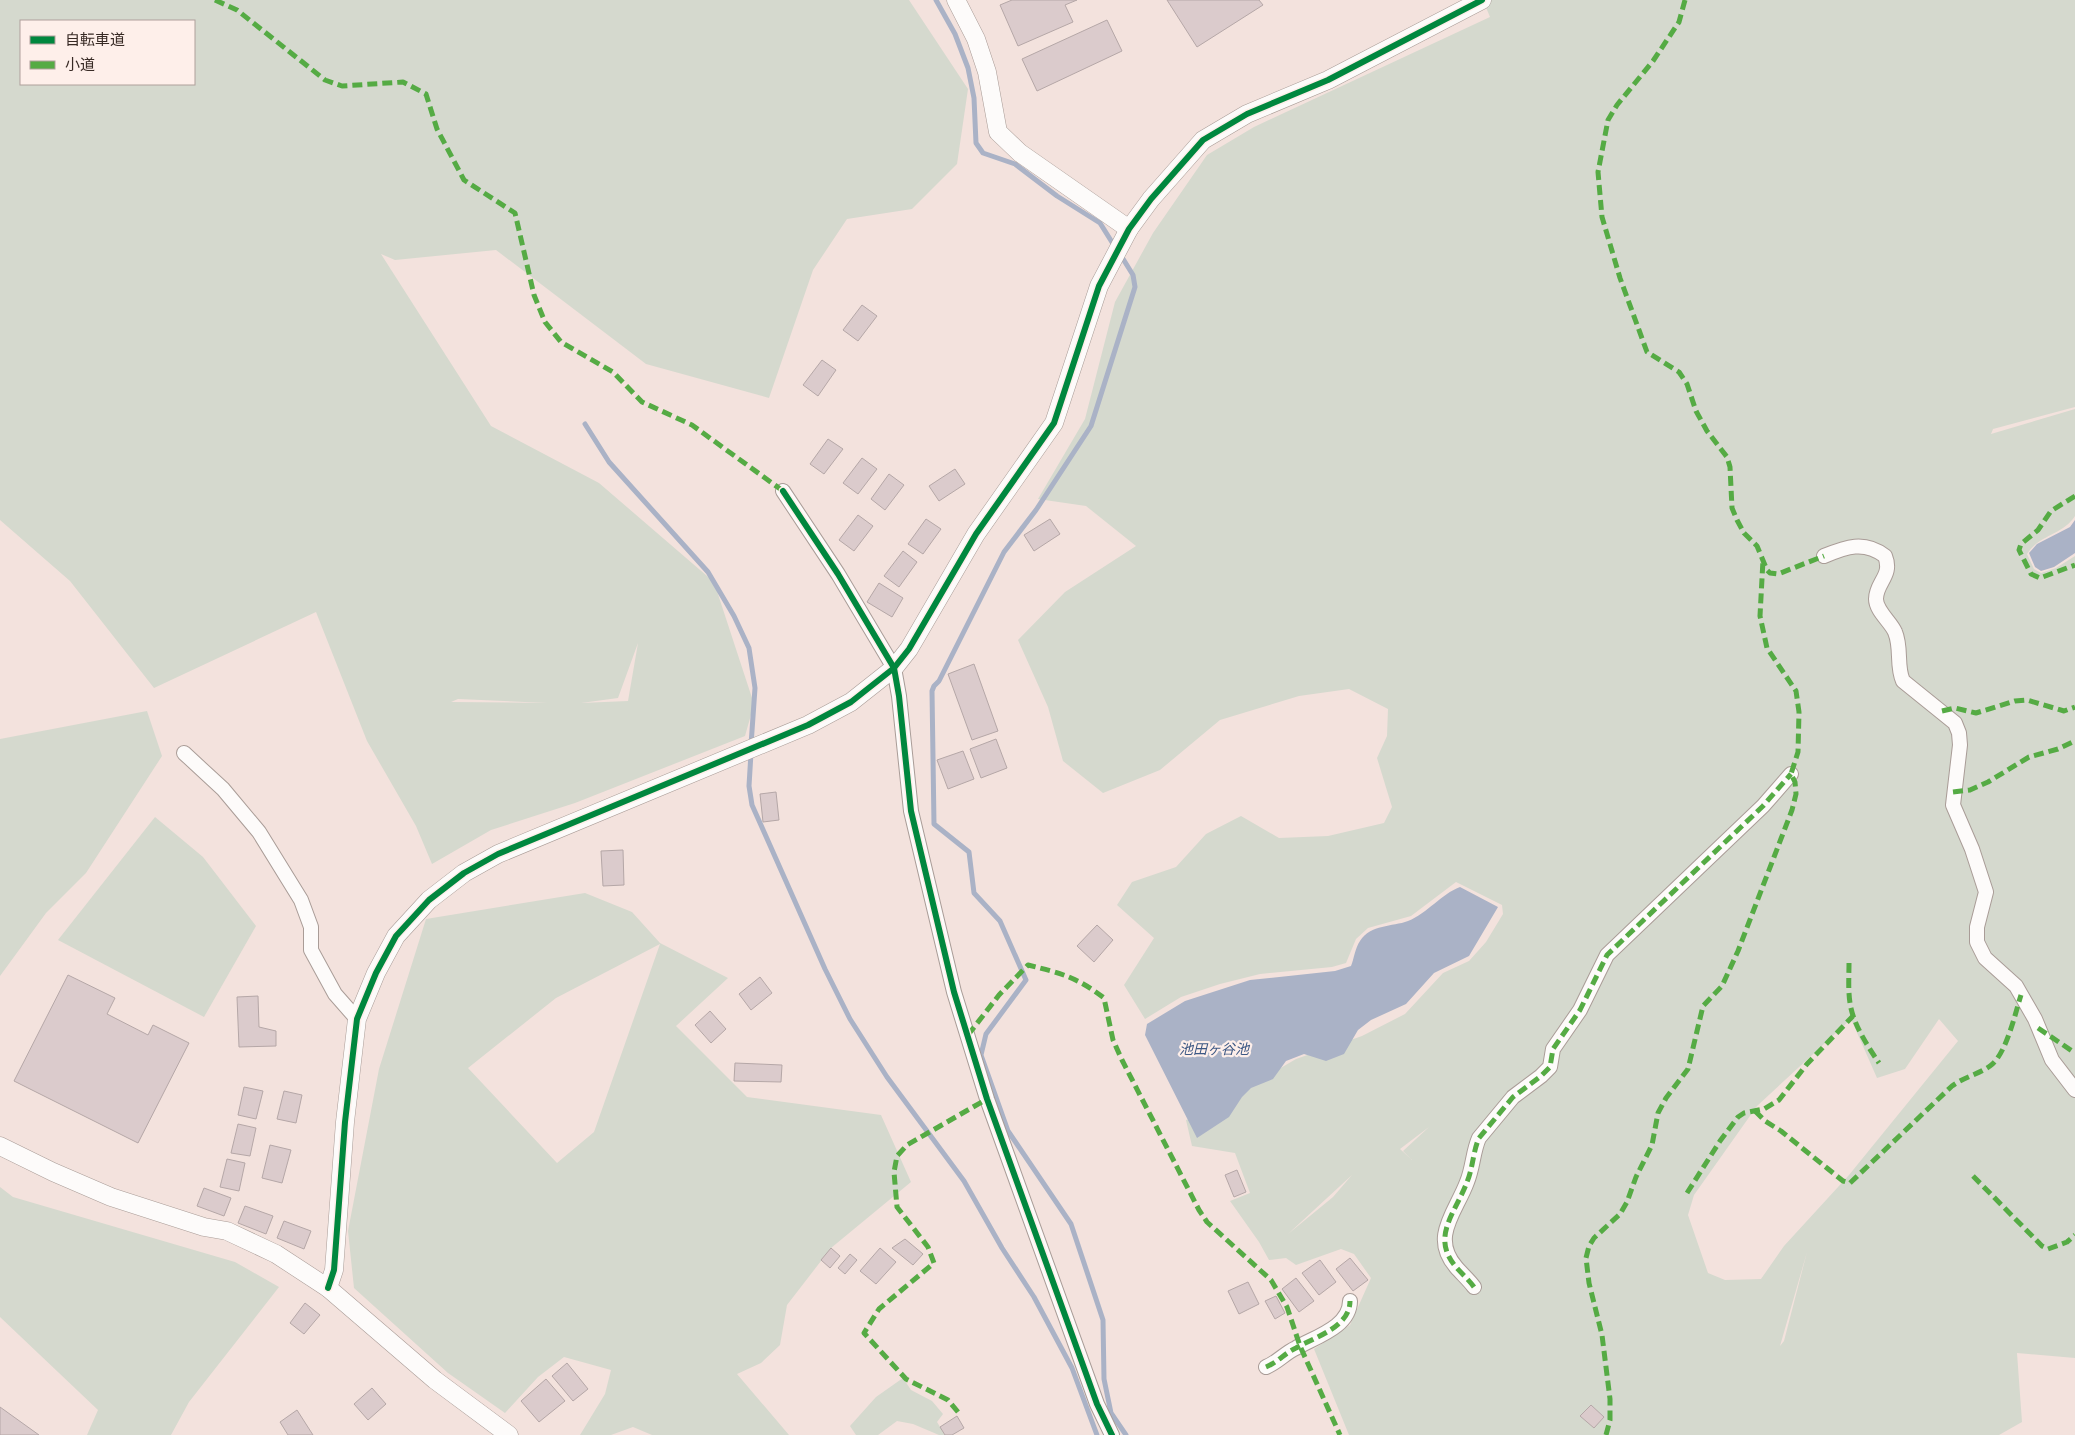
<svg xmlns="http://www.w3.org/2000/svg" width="2075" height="1435" viewBox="0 0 2075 1435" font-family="'Titillium Web','Noto Sans JP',sans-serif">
<rect width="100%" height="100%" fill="#f3e2dd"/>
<!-- green -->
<g fill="#d5d9ce" fill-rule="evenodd">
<path d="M0,0H909L968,89L957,164L912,209L847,219L813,270L769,398L646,364L496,250L395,260L381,254L491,426L599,483L714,582L754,704L745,736L575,803L491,830L432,864L416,826L367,741L316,612L154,688L70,581L0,520ZM21,21H194V84H21ZM638,643L628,701L581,703L618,698ZM458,699L548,703L451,702Z"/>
<path d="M1483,0H2075V407L1993,429L1991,434L2075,409V516C2063,535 2040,534 2027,554L2034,569L2041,573L2056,568L2075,556V1358L2017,1353L2022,1422L1999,1435H1349L1314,1349L1350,1325L1371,1278L1354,1254L1341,1249L1296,1265L1286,1258L1269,1260L1259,1242L1230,1201L1250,1193L1235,1153L1192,1146L1186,1120L1229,1108L1250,1086L1296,1059L1362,1036L1405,1014L1443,973L1469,961L1486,942L1503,914L1502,905L1456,882L1411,916L1368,928L1356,939L1346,963L1332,967L1260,974L1220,984L1181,997L1145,1019L1124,985L1154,938L1117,905L1132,882L1176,867L1206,834L1241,816L1279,838L1328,836L1384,823L1392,807L1377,758L1387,736L1388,709L1349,689L1299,696L1220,720L1160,770L1103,793L1063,761L1048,707L1018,640L1065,592L1136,546L1086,506L1038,499L1085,419L1115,302L1153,233L1207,155L1254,127L1490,17ZM1851,1019L1877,1078L1905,1069L1939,1019L1958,1041L1849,1175L1784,1246L1761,1279L1725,1280L1708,1273L1688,1215L1694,1195L1757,1106ZM1429,1127L1403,1151L1412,1160L1400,1149ZM1352,1175L1333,1197L1288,1234ZM1807,1252L1784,1341L1780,1346Z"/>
<path d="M147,711L162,756L86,873L46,913L0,976V739Z"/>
<path d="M155,817L203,857L256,926L204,1017L58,940Z"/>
<path d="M585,893L632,912L660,943L728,978L676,1026L747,1097L881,1115L911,1182L831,1248L787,1305L780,1345L761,1363L737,1374L789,1435H652L633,1427L611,1435H580L605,1394L611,1370L564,1357L538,1377L505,1413L448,1373L354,1288L348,1231L379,1069L426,919ZM660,944L594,1132L557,1163L468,1068L556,998Z"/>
<path d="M0,1187L13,1197L235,1262L279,1287L189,1402L171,1435H87L98,1410L0,1317Z"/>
<path d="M903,1378L911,1390L932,1401L943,1414L937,1422L945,1435H939L913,1424L897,1421L878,1435H856L850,1426L876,1397Z"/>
</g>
<!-- water -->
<g fill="#aab2c6">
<path d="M2075,520V553L2054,567L2041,571L2035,567L2029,553L2037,544L2070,527Z"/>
<path d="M1460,887L1498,907L1469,956L1434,973L1406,1004L1371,1020L1358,1030L1344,1054L1326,1061L1304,1054L1286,1061L1273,1079L1251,1088L1242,1097L1229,1117L1197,1138L1145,1035L1147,1024L1185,1001L1250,980L1335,971L1351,966C1354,959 1355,948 1360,941C1371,924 1392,927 1408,921C1428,913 1441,894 1460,887Z"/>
</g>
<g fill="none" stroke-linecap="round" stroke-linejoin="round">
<!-- stream -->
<g stroke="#aab2c6" stroke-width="5">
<path d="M936,0L955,34L968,68L974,98L976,143L983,153L1015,164L1057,196L1100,223L1115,247"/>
<path d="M1120,254L1133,275L1135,287L1091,426L1036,510L1004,552L939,681L934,686L932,691L934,824L969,852L974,893L1000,921L1026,980L986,1034L981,1055L1008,1131L1071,1224L1103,1320L1104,1379L1111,1413L1126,1435"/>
<path d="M585,424L609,462L708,572L734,616L749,648L755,688L751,745"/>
<path d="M751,753L749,786L752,805L825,969L850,1019L887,1077L964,1181L1002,1248L1034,1297L1072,1368L1097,1435"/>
</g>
</g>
<!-- building -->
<g fill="#dbcbcc" stroke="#b5a7a7">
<path d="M1012,0H1077L1065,5L1073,22L1018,46L1000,5Z"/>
<path d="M1167,0H1259L1263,5L1197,47Z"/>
<path d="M1107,20L1122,51L1037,91L1022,59Z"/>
<path d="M862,305L877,316L858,341L843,330Z"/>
<path d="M822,360L836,370L818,396L803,385Z"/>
<path d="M828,439L843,449L824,474L810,464Z"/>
<path d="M862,458L877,469L858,494L843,483Z"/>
<path d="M955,469L965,484L939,501L929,486Z"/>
<path d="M889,474L904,485L885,510L871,499Z"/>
<path d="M858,515L873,526L854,551L839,540Z"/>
<path d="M926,519L941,529L923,554L908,544Z"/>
<path d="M1050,519L1060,534L1034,551L1024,535Z"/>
<path d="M903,551L917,562L899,587L884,576Z"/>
<path d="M879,583L903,598L892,617L867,602Z"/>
<path d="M974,664L998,731L972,740L948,674Z"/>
<path d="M996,739L1007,768L981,778L970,749Z"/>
<path d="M963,751L974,779L948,789L937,760Z"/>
<path d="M776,792L779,820L763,822L760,794Z"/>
<path d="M623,850L624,885L603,886L601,851Z"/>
<path d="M1097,925L1113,940L1094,962L1077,946Z"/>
<path d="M68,975L115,998L107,1014L148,1035L153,1025L189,1043L138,1143L14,1081Z"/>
<path d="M760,977L772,993L751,1010L739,994Z"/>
<path d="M258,996L259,1027L276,1031V1046L239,1047L237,997Z"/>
<path d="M710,1011L726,1029L711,1043L695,1025Z"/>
<path d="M735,1063L782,1065L781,1082L734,1081Z"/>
<path d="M244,1087L263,1091L256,1119L238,1115Z"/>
<path d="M284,1091L302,1095L296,1123L277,1119Z"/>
<path d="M238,1124L256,1128L250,1156L231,1153Z"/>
<path d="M270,1145L291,1150L282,1183L262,1178Z"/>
<path d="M227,1159L245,1163L239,1191L220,1187Z"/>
<path d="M1237,1170L1246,1192L1234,1197L1225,1175Z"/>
<path d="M204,1188L231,1198L224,1216L197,1206Z"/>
<path d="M245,1206L273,1216L266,1234L238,1223Z"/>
<path d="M284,1221L311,1231L304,1249L277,1238Z"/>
<path d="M905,1239L923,1254L913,1265L892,1248Z"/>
<path d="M831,1248L840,1256L830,1268L821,1260Z"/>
<path d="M880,1248L896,1262L876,1284L860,1271Z"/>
<path d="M850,1254L857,1260L845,1274L838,1268Z"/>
<path d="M1350,1258L1368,1280L1353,1291L1336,1269Z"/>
<path d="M1320,1260L1336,1282L1319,1295L1302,1273Z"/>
<path d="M1296,1278L1314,1301L1299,1312L1282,1289Z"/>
<path d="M1248,1282L1259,1304L1239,1314L1228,1291Z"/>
<path d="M1276,1296L1285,1313L1275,1319L1265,1301Z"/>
<path d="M305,1303L320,1315L304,1334L290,1323Z"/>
<path d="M567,1363L588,1389L573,1401L552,1376Z"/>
<path d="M546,1379L565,1401L539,1422L521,1401Z"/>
<path d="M372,1388L386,1404L368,1420L354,1404Z"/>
<path d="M1591,1405L1604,1417L1594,1428L1580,1416Z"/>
<path d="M0,1407L39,1435H0Z"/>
<path d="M297,1410L313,1435H288L280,1422Z"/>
<path d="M957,1416L964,1428L952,1435H945L940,1427Z"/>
</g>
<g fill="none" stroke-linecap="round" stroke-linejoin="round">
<defs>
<g id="minor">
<path d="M783,491L838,574L894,668L899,696L911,811L954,992L987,1099L1097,1404L1112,1435"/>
<path d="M1824,556C1846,547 1864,540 1885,556C1893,576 1876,582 1876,599C1876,611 1891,622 1895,632C1902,648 1896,666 1903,681L1955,723L1959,733L1960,745L1953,805L1972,849L1986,892L1977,927V942L1985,958L2016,986L2035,1019L2052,1060L2075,1090"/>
<path d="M184,753L223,789L259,832L301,900L311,927V950L335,994L357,1019"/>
<path d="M1474,1287C1469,1280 1462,1274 1456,1267C1430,1237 1456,1212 1467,1182C1473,1168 1473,1151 1479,1138L1513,1097L1541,1076L1550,1067L1553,1049L1580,1010L1607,955L1763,806L1791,774"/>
<path d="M1266,1367C1278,1362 1285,1353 1296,1348C1315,1337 1350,1327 1350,1301"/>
</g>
<g id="tertiary">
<path d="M956,0L976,39L987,72L998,132L1020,153L1129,229"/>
<path d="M0,1146L53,1172L111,1197L204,1227L227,1231L276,1254L328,1288L435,1380L509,1435"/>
<path d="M328,1288L334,1270L345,1122L357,1019L376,973L396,936L429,900L464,873L498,854L808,725L851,702L894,668L909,649L976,534L1054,423L1099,286L1129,229L1151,199L1203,140L1247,114L1328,80L1482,0"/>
</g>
</defs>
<!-- minor casing -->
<use href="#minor" stroke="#a99c97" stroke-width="16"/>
<!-- tertiary casing -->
<use href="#tertiary" stroke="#a99c97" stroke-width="19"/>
<!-- minor -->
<use href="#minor" stroke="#fdfbfa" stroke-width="14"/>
<!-- tertiary -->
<use href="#tertiary" stroke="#fdfbfa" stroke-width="18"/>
<!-- quiet -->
<g stroke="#55ab44" stroke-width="5" stroke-dasharray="10 5" stroke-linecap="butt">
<path d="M215,0L237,10L325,80L342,86L403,82L426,94L437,129L464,180L515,213L534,295L545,322L561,342L613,372L642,402L692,425L783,491"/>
<path d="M1685,0L1679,22L1653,61L1617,105L1608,120L1598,172L1602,217L1620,278L1647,352L1679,372L1687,384L1696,411L1707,431L1727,457L1730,467L1732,508L1737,520L1744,533L1757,546L1767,570L1770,573L1778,574L1824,556"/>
<path d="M2075,496L2051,511L2038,530L2021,544L2019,550L2031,574L2040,578L2075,565"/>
<path d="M1942,711L1955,708L1976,713L2015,701L2027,700L2064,711L2075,707"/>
<path d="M1953,792L1970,790L1988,782L2029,757L2058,749L2075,741"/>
<path d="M1849,963C1849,976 1848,990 1850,1003C1853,1024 1867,1045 1879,1063"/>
<path d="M2038,1028L2075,1053"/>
<path d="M968,1035L999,995L1028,965C1060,973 1077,977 1104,998L1113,1040L1122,1060L1199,1210L1207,1222L1271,1280L1287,1307L1300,1346L1340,1435"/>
<path d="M1755,1111L1765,1121L1781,1131L1843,1181L1850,1183L1952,1086C1964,1077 1979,1074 1990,1066C2006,1055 2015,1014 2021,995"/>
<path d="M1973,1176L2042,1246L2048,1249L2067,1242L2075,1235"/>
<path d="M1687,1193L1720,1141L1738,1117L1744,1113L1764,1109L1779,1100L1807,1064L1853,1016"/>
<path d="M1474,1287C1469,1280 1462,1274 1456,1267C1430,1237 1456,1212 1467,1182C1473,1168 1473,1151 1479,1138L1513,1097L1541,1076L1550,1067L1553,1049L1580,1010L1607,955L1763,806L1791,774"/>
<path d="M1266,1367C1278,1362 1285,1353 1296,1348C1315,1337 1350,1327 1350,1301"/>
<path d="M958,1412L948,1400L906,1379L864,1333L879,1309L934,1263L928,1247L897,1207L894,1172L897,1156L907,1145L987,1099"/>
<path d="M1606,1435L1610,1420V1399L1602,1335L1589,1283L1586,1258L1589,1246L1594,1238L1620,1214L1627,1202L1636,1177L1652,1145L1658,1113L1666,1098L1688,1069L1703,1006L1722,986L1738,951L1792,810L1796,794L1795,782L1791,774L1798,752L1799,712L1796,691L1767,648L1760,616L1763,560"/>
</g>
<defs>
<g id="cycleway">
<path d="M783,491L838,574L894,668L899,696L911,811L954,992L987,1099L1097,1404L1112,1435"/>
<path d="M328,1288L334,1270L345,1122L357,1019L376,973L396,936L429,900L464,873L498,854L808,725L851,702L894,668L909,649L976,534L1054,423L1099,286L1129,229L1151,199L1203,140L1247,114L1328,80L1482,0"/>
</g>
</defs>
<!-- cycleway casing -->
<use href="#cycleway" stroke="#feefea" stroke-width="9"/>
<!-- cycleway -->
<use href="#cycleway" stroke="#00873e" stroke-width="6"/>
</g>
<g text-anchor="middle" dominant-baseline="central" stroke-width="4.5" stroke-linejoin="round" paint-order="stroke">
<!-- water labels -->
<g font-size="14" font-style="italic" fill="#3d5884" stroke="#feefea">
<text x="1214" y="1048">池田ヶ谷池</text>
</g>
</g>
<!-- legend -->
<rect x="20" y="20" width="175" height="65" fill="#feefea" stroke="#afa09b"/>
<rect x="30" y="36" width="25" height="8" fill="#00873e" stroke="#afa09b"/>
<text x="65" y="45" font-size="15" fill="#382a25">自転車道</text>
<rect x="30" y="61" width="25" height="8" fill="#55ab44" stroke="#afa09b"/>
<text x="65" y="70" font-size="15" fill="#382a25">小道</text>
</svg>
